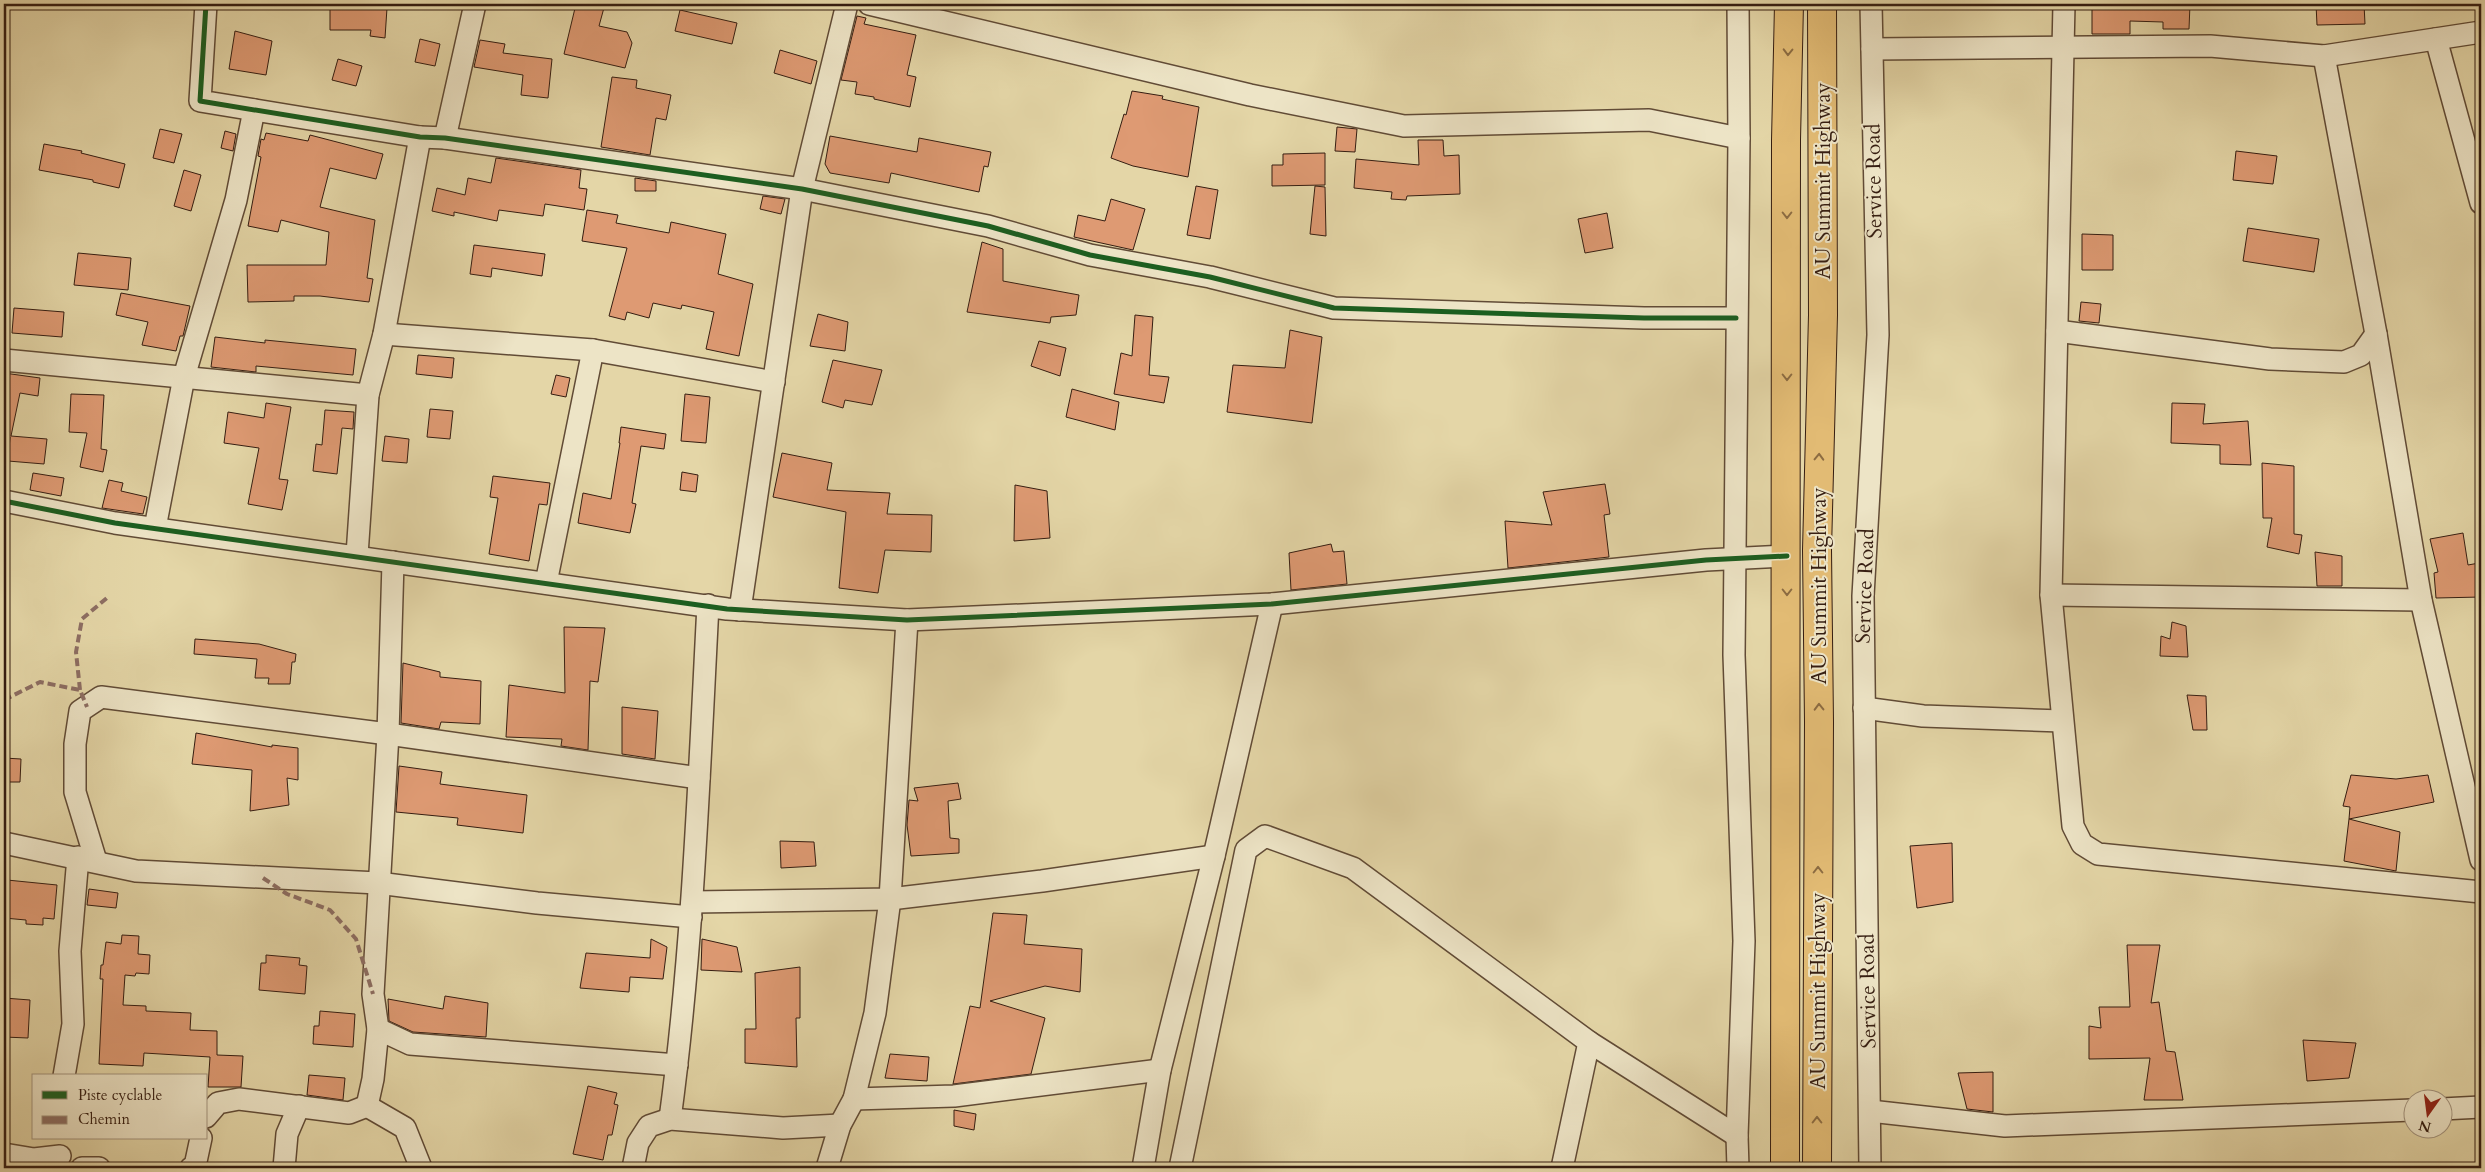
<svg xmlns="http://www.w3.org/2000/svg" width="2485" height="1172" viewBox="0 0 2485 1172" font-family="Cardo,serif">
<rect width="100%" height="100%" fill="#e4d6a7"/>
<filter id="stains"><feTurbulence type="fractalNoise" baseFrequency=".004" numOctaves="4"/><feColorMatrix values="0 0 0 0 .2 0 0 0 0 .09 0 0 0 0 .02 0 0 0 .5 -.17"/></filter>
<radialGradient id="worn" r=".72"><stop offset=".6" stop-color="#630" stop-opacity="0"/><stop offset="1" stop-color="#630" stop-opacity=".3"/></radialGradient>
<!-- building -->
<g fill="#de9a73" stroke="#351d11">
<path d="M330,4L387,8L385,38L370,36L371,30H330Z"/>
<path d="M576,4H605L599,26L627,32L632,43L625,68L564,54Z"/>
<path d="M2092,4H2190L2189,29H2163V22L2130,21V34H2092Z"/>
<path d="M2316,4H2364L2365,24L2317,25Z"/>
<path d="M680,10L737,23L732,44L675,31Z"/>
<path d="M857,16L866,18L864,24L916,35L907,75L916,77L910,107L874,99V97L855,94L857,82L841,80Z"/>
<path d="M235,31L272,41L266,75L229,69Z"/>
<path d="M420,39L440,44L435,66L415,62Z"/>
<path d="M480,40L505,44L503,53L552,59L548,98L521,95L523,75L474,67Z"/>
<path d="M780,50L817,61L811,84L774,73Z"/>
<path d="M338,59L362,66L356,86L332,80Z"/>
<path d="M612,77L637,80L636,88L671,95L666,120L656,118L650,155L601,147Z"/>
<path d="M1132,91L1163,96L1162,99L1199,107L1188,177L1133,166L1111,158L1124,114L1126,115Z"/>
<path d="M1337,127L1357,129L1355,152L1335,151Z"/>
<path d="M160,129L182,134L174,163L153,158Z"/>
<path d="M225,131L236,134L233,151L221,148Z"/>
<path d="M266,133L308,141L310,135L383,154L376,179L330,168L320,207L375,220L367,278L373,279L369,302L320,296H294V301L248,302L247,265H326L329,232L281,220L278,232L248,226L261,157L258,156L261,139L264,140Z"/>
<path d="M830,136L917,152L919,138L991,152L988,167L984,166L979,192L891,173L889,183L830,173L825,164Z"/>
<path d="M1418,140H1443L1444,156L1459,155L1460,194L1407,196L1406,200L1391,199L1392,192L1354,188L1356,159L1419,165Z"/>
<path d="M44,144L82,151L81,153L125,164L119,188L93,182V180L39,170Z"/>
<path d="M2236,151L2277,156L2273,184L2233,180Z"/>
<path d="M1325,153V185L1272,186V165H1283V154Z"/>
<path d="M496,158L581,170L579,188L587,189L584,210L545,204L543,216L499,210L497,221L454,212V216L432,211L437,188L465,195L468,178L491,183Z"/>
<path d="M184,170L201,175L191,211L174,206Z"/>
<path d="M635,178L656,181V191H635Z"/>
<path d="M1196,186L1218,190L1210,239L1187,235Z"/>
<path d="M1315,186L1325,187L1326,236L1310,234Z"/>
<path d="M763,196L785,199L781,214L760,209Z"/>
<path d="M1111,199L1145,209L1133,250L1074,237L1078,215L1105,221Z"/>
<path d="M587,210L618,215L616,223L669,233L671,222L726,234L718,274L753,284L739,356L706,349L714,312L682,305L681,309L653,303L649,318L627,312L625,320L609,316L627,248L582,241Z"/>
<path d="M1607,213L1613,248L1585,253L1578,219Z"/>
<path d="M2248,228L2319,239L2314,272L2243,261Z"/>
<path d="M2082,234L2113,235V270H2082Z"/>
<path d="M982,242L1003,249V281L1079,295L1076,315L1051,317L1050,323L967,312Z"/>
<path d="M474,245L545,254L542,276L492,268L491,277L470,274Z"/>
<path d="M78,253L131,258L128,290L74,285Z"/>
<path d="M121,293L190,306L183,336H180L176,351L142,345L148,322L116,315Z"/>
<path d="M2081,302L2101,304L2099,323L2079,321Z"/>
<path d="M14,308L64,312L62,337L12,333Z"/>
<path d="M818,314L848,322L845,351L810,346Z"/>
<path d="M1135,315L1153,317L1149,375L1169,377L1164,403L1114,394L1121,353L1132,356Z"/>
<path d="M1290,330L1322,337L1312,423L1227,412L1233,365L1285,368Z"/>
<path d="M215,337L265,343V340L356,349L353,375L256,366V372L211,367Z"/>
<path d="M1039,341L1066,348L1060,376L1031,366Z"/>
<path d="M418,355L454,358L452,378L416,374Z"/>
<path d="M833,360L882,370L872,405L845,400L843,408L822,402Z"/>
<path d="M4,373L40,378L38,396L20,393L11,436L47,439L44,464L8,461L10,437L4,438Z"/>
<path d="M556,375L570,378L566,397L551,394Z"/>
<path d="M1072,389L1119,402L1115,430L1066,417Z"/>
<path d="M71,394L104,395L101,449L107,450L103,472L80,467L87,433L69,432Z"/>
<path d="M685,394L710,397L706,443L681,441Z"/>
<path d="M266,403L291,407L279,479L288,480L282,510L248,504L259,448L224,443L228,412L264,418Z"/>
<path d="M2172,403L2205,404L2203,424L2248,421L2251,465L2220,464V445L2171,443Z"/>
<path d="M430,409L453,411L450,439L427,437Z"/>
<path d="M325,410L354,412L353,429L342,428L337,474L313,471L316,444L322,445Z"/>
<path d="M621,427L666,434L664,449L641,446L632,503L636,504L630,533L578,523L583,493L611,499L620,443H619Z"/>
<path d="M385,436L409,439L407,463L382,461Z"/>
<path d="M782,453L832,463L827,490L890,493L887,514L932,515L931,552L885,550L878,593L839,588L846,512L773,497Z"/>
<path d="M2262,463L2294,466V534L2302,535L2299,554L2267,547L2272,518H2263Z"/>
<path d="M682,472L698,475L696,492L680,490Z"/>
<path d="M33,473L64,478L61,496L30,490Z"/>
<path d="M493,476L550,483L547,505L539,504L529,561L489,554L498,498L490,497Z"/>
<path d="M109,480L123,483L121,491L147,497L143,514L102,508Z"/>
<path d="M1605,484L1610,514L1604,515L1609,557L1508,568L1505,521L1552,525L1543,492Z"/>
<path d="M1015,485L1047,491L1050,538L1014,541Z"/>
<path d="M2463,533L2468,565L2479,563L2481,597L2436,598L2434,573L2438,572L2430,539Z"/>
<path d="M1331,544L1333,552L1344,551L1347,584L1291,590L1289,553Z"/>
<path d="M2315,552L2342,556V586H2317Z"/>
<path d="M2172,622L2186,626L2188,657L2160,656L2161,636L2170,639Z"/>
<path d="M564,627L605,628L598,682L590,681L588,750L561,746L562,739L506,737L509,685L565,693Z"/>
<path d="M195,639L259,644L296,654L295,662H292L290,684H268L269,678H255L257,659L194,654Z"/>
<path d="M403,663L440,672V677L481,681L480,724L441,722L439,729L401,723Z"/>
<path d="M2187,695L2206,696L2207,730H2193Z"/>
<path d="M622,707L658,711L655,759L622,754Z"/>
<path d="M196,733L272,747V745L298,748V780L287,778L289,805L250,811L252,770L192,764Z"/>
<path d="M4,758L21,759L20,782H4Z"/>
<path d="M399,766L442,772L440,784L527,795L523,833L457,825L458,818L396,812Z"/>
<path d="M2351,775L2396,779L2428,775L2434,802L2349,819L2350,807L2343,806Z"/>
<path d="M958,783L961,799L948,801L950,838L959,839V853L911,856L907,825L909,800L918,801L914,788Z"/>
<path d="M2349,819L2400,832L2396,871L2344,861Z"/>
<path d="M780,841L814,842L816,866L781,868Z"/>
<path d="M1952,843L1953,902L1917,908L1910,846Z"/>
<path d="M7,880L57,885L54,919L43,918V925L26,924V920L4,918Z"/>
<path d="M89,889L118,893L116,908L87,905Z"/>
<path d="M993,913L1027,915L1024,944L1082,949L1080,992L1045,986L990,1001L1045,1018L1031,1074L953,1084L970,1006L980,1008Z"/>
<path d="M122,935L139,936L138,954L150,955L149,974L136,973L135,976L125,975L123,1005L146,1006V1011L191,1013L190,1030L217,1031V1055L243,1056L241,1087H208L210,1057L144,1053L143,1066L99,1064L103,979H100L101,965H103L106,942L121,944Z"/>
<path d="M651,939L667,947L663,979L630,977L629,992L580,988L586,953L650,958Z"/>
<path d="M702,939L737,947L742,972L701,970Z"/>
<path d="M2127,945H2160L2151,1003L2159,1002L2166,1051L2175,1052L2183,1100H2144L2150,1058L2089,1059V1026L2101,1028L2099,1007H2130Z"/>
<path d="M266,955L300,958L299,965L307,966L305,994L259,990L261,963H266Z"/>
<path d="M800,967V1018H796L797,1067L745,1063V1029H756L755,973Z"/>
<path d="M445,996L488,1003L486,1037L413,1032L389,1021L388,999L443,1009Z"/>
<path d="M4,998L30,1000L28,1038L4,1037Z"/>
<path d="M320,1011L355,1014L353,1047L313,1044L314,1026H319Z"/>
<path d="M2303,1040L2356,1043L2349,1078L2307,1081Z"/>
<path d="M890,1054L929,1057L927,1081L885,1078Z"/>
<path d="M1993,1072V1112L1967,1109L1958,1073Z"/>
<path d="M309,1075L345,1078L343,1100L307,1095Z"/>
<path d="M588,1086L617,1093L614,1104L618,1105L612,1135H608L603,1160L573,1154Z"/>
<path d="M954,1110L976,1114L974,1130L954,1126Z"/>
</g>
<g fill="none" stroke-linecap="round" stroke-linejoin="round">
<defs>
<g id="street">
<path d="M206,4L200,101L420,137L445,138L802,189L988,226L1090,255L1210,277L1334,308L1644,318H1736"/>
<path d="M869,4L1250,95L1404,126L1649,120L1739,138"/>
<path d="M1738,4L1739,138L1734,655L1744,941L1737,1136L1738,1168"/>
<path d="M2064,4L2051,595L2073,826L2082,844L2098,854L2481,892"/>
<path d="M2436,39L2481,203"/>
<path d="M1872,49L2210,46L2324,56L2481,32"/>
<path d="M2324,56L2376,334L2421,600L2481,860"/>
<path d="M445,138L475,4"/>
<path d="M2057,331L2270,359L2344,362L2361,355L2376,334"/>
<path d="M384,334L593,350L774,382"/>
<path d="M4,360L368,395"/>
<path d="M4,501L115,523L727,609L907,620L1272,604L1706,560L1787,556"/>
<path d="M155,528L184,377L236,200L254,110"/>
<path d="M357,555L368,395L384,334L420,137"/>
<path d="M546,583L593,350"/>
<path d="M2051,595L2421,600"/>
<path d="M740,610L802,189L847,4"/>
<path d="M1864,708L1923,716L2062,721"/>
<path d="M4,843L136,871L378,883L537,903L691,917"/>
<path d="M96,861L75,792V744L80,711L101,697L388,734L699,778"/>
<path d="M692,902L890,899L1042,881L1214,856"/>
<path d="M378,1029L410,1044L677,1065"/>
<path d="M1589,1042L1737,1136"/>
<path d="M64,1076L73,1024L70,951L78,857"/>
<path d="M854,1099L954,1096L1160,1070"/>
<path d="M367,1106L373,1079L378,1029L373,994L388,734L393,562"/>
<path d="M367,1106L405,1128L421,1168"/>
<path d="M2442,1109L2481,1107"/>
<path d="M1870,1111L2005,1126L2412,1110"/>
<path d="M206,1117L218,1103L239,1099L349,1113L367,1106"/>
<path d="M670,1119C693,949 699,777 708,605"/>
<path d="M4,1154L34,1159L60,1156"/>
<path d="M82,1168H99"/>
<path d="M191,1168L195,1166L201,1138"/>
<path d="M284,1168L287,1134L299,1106"/>
<path d="M633,1168L638,1143L649,1126L670,1119L783,1128L840,1125"/>
<path d="M827,1168L840,1125L854,1099L875,1013L890,899L907,620"/>
<path d="M1143,1168L1160,1070L1214,856L1272,604"/>
<path d="M1180,1168L1246,850L1265,836L1353,868L1589,1042L1562,1168"/>
<path d="M1870,1168L1863,596L1878,335L1871,4"/>
</g>
<g id="primary">
<path d="M1785,1168L1786,140L1789,4"/>
<path d="M1817,1168L1819,722L1817,550L1823,315L1822,4"/>
</g>
</defs>
<!-- street casing -->
<use href="#street" stroke="#614b36" stroke-width="24"/>
<!-- primary casing -->
<use href="#primary" stroke="#351d11" stroke-width="30"/>
<!-- street -->
<use href="#street" stroke="#ede4c6" stroke-width="21"/>
<!-- primary -->
<use href="#primary" stroke="#e2bb74" stroke-width="28"/>
<!-- quiet -->
<g stroke="#8d6e63" stroke-width="4" stroke-dasharray="8 4" stroke-linecap="butt">
<path d="M80,690L76,652L82,619L108,597"/>
<path d="M4,700L40,682L80,690L87,707"/>
<path d="M263,878L287,894L330,910L356,939L373,994"/>
</g>
<defs>
<g id="cycleway">
<path d="M206,4L200,101L420,137L445,138L802,189L988,226L1090,255L1210,277L1334,308L1644,318H1736"/>
<path d="M4,501L115,523L727,609L907,620L1272,604L1706,560L1787,556"/>
</g>
</defs>
<!-- cycleway casing -->
<use href="#cycleway" stroke="#ede4c6" stroke-width="8"/>
<!-- cycleway -->
<use href="#cycleway" stroke="#1b5e20" stroke-width="5"/>
</g>
<!-- one-way arrows -->
<defs><path id="oneway-chevron" d="M-2-3.5L2.5 0L-2 3.5" fill="none" stroke-width="1.6" stroke-linecap="round" stroke-linejoin="round" transform="scale(1.25)"/></defs>
<g stroke="#8c6c42">
<use href="#oneway-chevron" transform="translate(1788 52) rotate(91)"/>
<use href="#oneway-chevron" transform="translate(1787 215) rotate(90)"/>
<use href="#oneway-chevron" transform="translate(1787 377) rotate(90)"/>
<use href="#oneway-chevron" transform="translate(1819 457) rotate(-88)"/>
<use href="#oneway-chevron" transform="translate(1787 592) rotate(90)"/>
<use href="#oneway-chevron" transform="translate(1819 707) rotate(-91)"/>
<use href="#oneway-chevron" transform="translate(1818 870) rotate(-90)"/>
<use href="#oneway-chevron" transform="translate(1817 1120) rotate(-90)"/>
</g>
<g text-anchor="middle" dominant-baseline="central" stroke-width="4" stroke-linejoin="round" paint-order="stroke">
<!-- street labels -->
<g font-size="21" fill="#351d11" stroke="#ede4c6">
<text transform="translate(1823 181) rotate(-90)">AU Summit Highway</text>
<text transform="translate(1874 181) rotate(-91)">Service Road</text>
<text transform="translate(1819 586) rotate(-90)">AU Summit Highway</text>
<text transform="translate(1865 586) rotate(-88)">Service Road</text>
<text transform="translate(1818 991) rotate(-90)">AU Summit Highway</text>
<text transform="translate(1868 991) rotate(-91)">Service Road</text>
</g>
</g>
<!-- margin -->
<rect width="2485" height="1172" fill="none" stroke="#e4d6a7" stroke-width="20"/>
<rect x="5" y="5" width="2475" height="1162" fill="none" stroke="#351d11" stroke-width="2.5"/>
<rect x="10" y="10" width="2465" height="1152" fill="none" stroke="#351d11"/>
<!-- legend -->
<rect x="32" y="1074" width="175" height="65" fill="#ede4c6" stroke="#a3947e"/>
<rect x="42" y="1091" width="25" height="8" fill="#1b5e20" stroke="#a3947e"/>
<text x="78" y="1100" font-size="15" fill="#351d11">Piste cyclable</text>
<rect x="42" y="1116" width="25" height="8" fill="#8d6e63" stroke="#a3947e"/>
<text x="78" y="1124" font-size="15" fill="#351d11">Chemin</text>
<!-- north arrow -->
<g transform="translate(2428 1114) rotate(194)"><circle r="24" fill="#ede4c6" stroke="#a3947e"/>
<path d="M0-4L9 19L0 12L-9 19Z" fill="#8f2418"/>
<text y="-8" font-size="14" font-weight="bold" text-anchor="middle" fill="#351d11">N</text>
</g>
<rect width="100%" height="100%" filter="url(#stains)"/>
<rect width="100%" height="100%" fill="url(#worn)"/>
</svg>
